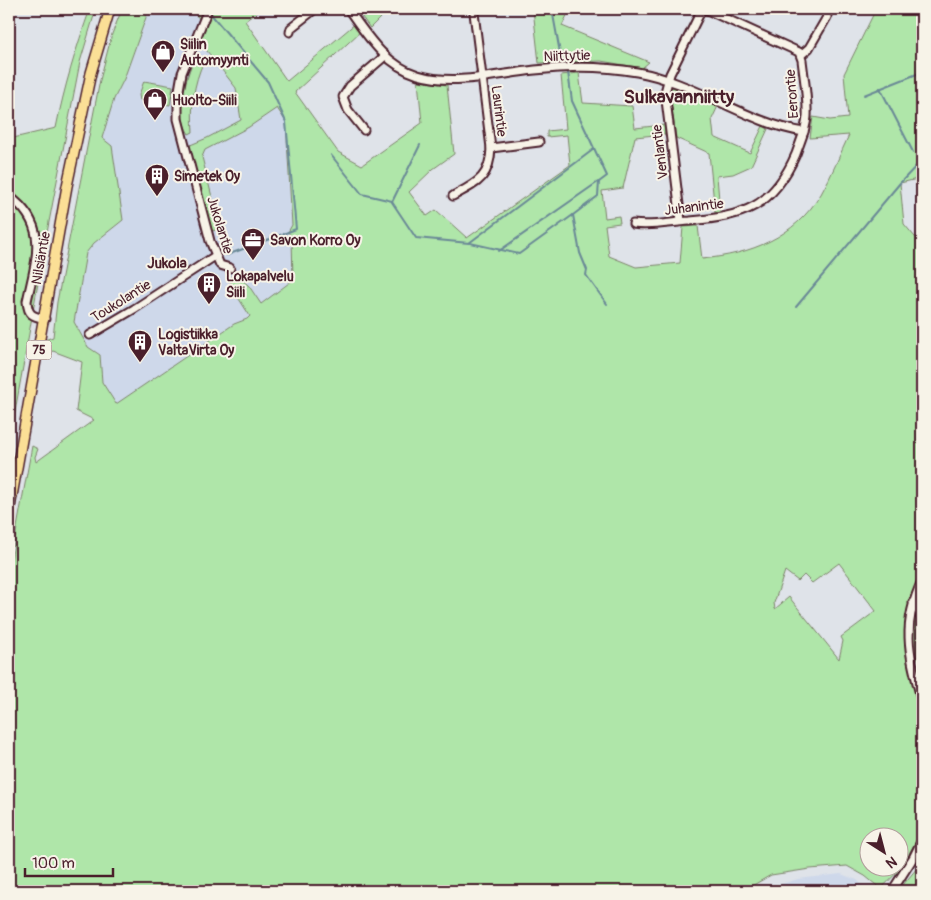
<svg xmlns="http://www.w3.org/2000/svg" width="931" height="900" viewBox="0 0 931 900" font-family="Pangolin,sans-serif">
<rect width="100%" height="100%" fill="#dfe3e9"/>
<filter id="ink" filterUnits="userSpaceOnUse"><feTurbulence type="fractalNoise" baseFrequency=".02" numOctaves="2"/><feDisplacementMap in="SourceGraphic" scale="10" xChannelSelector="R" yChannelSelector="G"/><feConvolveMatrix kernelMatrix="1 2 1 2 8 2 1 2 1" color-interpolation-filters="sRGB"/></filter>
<g filter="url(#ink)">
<!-- built -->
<g fill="#ced8ea">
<path d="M149,9H208L196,37L236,88L241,121L249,127L276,108L286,122L292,225L288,232L292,238L293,280L264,302L247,319L234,324L116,405L102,382L100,355L88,347L74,322L86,253L94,243L123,220L102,139L114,99L124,79Z"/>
<path d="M841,874L857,880L868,891H758L798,879Z"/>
</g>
<!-- green -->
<g fill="#afe6a9" stroke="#7c826a" fill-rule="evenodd">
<path d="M90,9H96L80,62L49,222L9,445V139L56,128C64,88 76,48 90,9Z"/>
<path d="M122,9H149L124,79L114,99L102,138L112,146L123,220L94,243L86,253L74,322L88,347L100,355L102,382L116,404L234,324L247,319L250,316L230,285L231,277L236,274L249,286L261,304L293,280L292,238L288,232L292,225L286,122L277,108L249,127L205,150L202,157L219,225L216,230L212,231L188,146L207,138L241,120L236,88L196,37L202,22L191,9H208L206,11L211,14L215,9H261L245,21L287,81L356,23L361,31L295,92L338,152L362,165L422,123L418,81L447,85L454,154L433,169L409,192L427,216L436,210L467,238L570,165L567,135L547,137V131L566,129L561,75L579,73L583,103L632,106L635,128L664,125L665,134L635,137L623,188L602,191L605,218L619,216L620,223L605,225L609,256L636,267L680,263L683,227L698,226L702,259C751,254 794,238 821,194C832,175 840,154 849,135L810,138L813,117L830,120L848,118L844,74L873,15L868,9H922V178L900,183L904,224L915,237L922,239V657L913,661L922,702V831L900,869L881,889L865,876L847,866L810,869L771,875L743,891H9V571L32,446L38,449L35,457L36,462L94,420L76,411L82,362L53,351L37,358L41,341L53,337L57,302L100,80L112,34ZM839,563L876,611L841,637L843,641L839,659L789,597L775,609L774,603L785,571L798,581L804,575L812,583ZM868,838H898V868H868Z"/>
<path d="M356,9H389L370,28Z"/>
<path d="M533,9H570L562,26L649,62L642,68L601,61L539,63Z"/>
<path d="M197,52L204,61C193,85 191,106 193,132L189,134C174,113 187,73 197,52Z"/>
<path d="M144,81L173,86L170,105L140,100L139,95Z"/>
<path d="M671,86L718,106L712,119L714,137L750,153L763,126L768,129L751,166L733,174L717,176L720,212L715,213L709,153L676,138L670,93Z"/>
<path d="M922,862V891H898Z"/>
</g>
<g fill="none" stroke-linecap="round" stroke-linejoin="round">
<!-- stream -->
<g stroke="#6a8996" stroke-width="2">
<path d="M552,9L560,53L566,55L567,58"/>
<path d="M210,13L268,82L286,122L296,229L227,255"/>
<path d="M568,72L572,101L607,176L599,182L598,196L573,215L580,253L587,270L586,275L607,304"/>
<path d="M880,88L913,152"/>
<path d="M864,95L922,72"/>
<path d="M420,145L392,202L416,238L469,243L594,149"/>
<path d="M331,155L362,194L392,201"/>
<path d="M470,243L519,254L573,215"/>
<path d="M499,251L598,182"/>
<path d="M796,307L900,183L922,160"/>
</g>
<defs>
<g id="minor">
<path d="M208,9L182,73L178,96V119L210,241L220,265L230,268"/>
<path d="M348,9C367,35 385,65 418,75C455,86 497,74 535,70C568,66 603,66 637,72C695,82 746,123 804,132"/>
<path d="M290,32L291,28L315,9"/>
<path d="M801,55L809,48L827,17"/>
<path d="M364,130L348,110L343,97L350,86L385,56"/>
<path d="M491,148L539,142"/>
<path d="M9,196C50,226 36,259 27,301C28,315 32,316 45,319"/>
<path d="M453,196C477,183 490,178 491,148L474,13"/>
<path d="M681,221L665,92L670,74L702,9"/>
<path d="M633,224C652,227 671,222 690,221C745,216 773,207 796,154C800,142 806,130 807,117C808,99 804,78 802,60L799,52L705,9"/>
<path d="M90,335L134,309L215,256"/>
<path d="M922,581C900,627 910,656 922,702"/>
<path d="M913,602L922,618"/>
<path d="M892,891L913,858L922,840"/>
</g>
<path id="major" d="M9,513L67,186L91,73L110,9"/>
</defs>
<!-- minor casing -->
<use href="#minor" stroke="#4a1f2b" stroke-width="11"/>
<!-- major casing -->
<use href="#major" stroke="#4a1f2b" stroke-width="12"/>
<!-- minor -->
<use href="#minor" stroke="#f7f3e8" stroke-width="7"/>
<!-- major -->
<use href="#major" stroke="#fbdf96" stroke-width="9"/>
</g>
</g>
<!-- icons -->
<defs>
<symbol id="shop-pin" viewBox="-11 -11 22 30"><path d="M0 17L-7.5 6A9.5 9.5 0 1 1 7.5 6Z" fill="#4a1f2b" stroke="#f7f3e8"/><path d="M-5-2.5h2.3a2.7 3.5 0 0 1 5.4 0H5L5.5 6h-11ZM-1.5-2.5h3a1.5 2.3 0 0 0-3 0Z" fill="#fff"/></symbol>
<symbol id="building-pin" viewBox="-11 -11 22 30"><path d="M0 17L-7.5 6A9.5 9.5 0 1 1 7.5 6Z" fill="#4a1f2b" stroke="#f7f3e8"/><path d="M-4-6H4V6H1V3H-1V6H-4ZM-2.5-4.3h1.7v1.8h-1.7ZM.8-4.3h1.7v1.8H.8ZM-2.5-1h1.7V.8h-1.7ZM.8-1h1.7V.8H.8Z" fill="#fff"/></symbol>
<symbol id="office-pin" viewBox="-11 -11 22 30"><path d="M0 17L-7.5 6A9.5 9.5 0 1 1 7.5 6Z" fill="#4a1f2b" stroke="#f7f3e8"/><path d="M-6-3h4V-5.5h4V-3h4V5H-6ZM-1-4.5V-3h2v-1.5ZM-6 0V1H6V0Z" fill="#fff"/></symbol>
</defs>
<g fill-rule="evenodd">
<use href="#shop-pin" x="149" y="38" width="28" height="38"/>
<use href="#shop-pin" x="141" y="86" width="28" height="38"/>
<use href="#building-pin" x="143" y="162" width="28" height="38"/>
<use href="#office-pin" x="239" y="226" width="28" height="38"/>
<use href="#building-pin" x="195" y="270" width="28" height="38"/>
<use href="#building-pin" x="126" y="328" width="28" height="38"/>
</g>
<g text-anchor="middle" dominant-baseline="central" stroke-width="4" stroke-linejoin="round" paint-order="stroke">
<!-- shield labels -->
<rect fill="#f7f3e8" stroke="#7e5f64" stroke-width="1" x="26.5" y="340.5" width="25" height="19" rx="4"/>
<g font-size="12" font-weight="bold" fill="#4a1f2b">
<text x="39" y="350">75</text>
</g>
<!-- poi labels -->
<g font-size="14" font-weight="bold" fill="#4a1f2b" stroke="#f7f3e8" text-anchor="start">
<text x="180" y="44">Siilin<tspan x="180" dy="16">Automyynti</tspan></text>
<text x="172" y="100">Huolto-Siili</text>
<text x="174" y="176">Simetek Oy</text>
<text x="270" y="240">Savon Korro Oy</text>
<text x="226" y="276">Lokapalvelu<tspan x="226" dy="16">Siili</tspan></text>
<text x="158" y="334">Logistiikka<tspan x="158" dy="16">ValtaVirta Oy</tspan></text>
</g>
<!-- street labels -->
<g font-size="14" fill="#4a1f2b" stroke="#f7f3e8">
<text transform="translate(567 56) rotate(-2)">Niittytie</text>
<text transform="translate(792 94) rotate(-94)">Eerontie</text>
<text transform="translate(499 111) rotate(83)">Laurintie</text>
<text transform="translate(660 152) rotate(-97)">Venlantie</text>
<text transform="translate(694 207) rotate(-7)">Juhanintie</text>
<text transform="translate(220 225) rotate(73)">Jukolantie</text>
<text transform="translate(41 258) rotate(-80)">Nilsiäntie</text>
<text transform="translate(121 301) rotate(-32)">Toukolantie</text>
</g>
<!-- neighbourhood labels -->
<g font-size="15" font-weight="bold" fill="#4a1f2b" stroke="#f7f3e8">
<text x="167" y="263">Jukola</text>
</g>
<!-- district labels -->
<g font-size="19" font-weight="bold" fill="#4a1f2b" stroke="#f7f3e8">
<text x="679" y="97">Sulkavanniitty</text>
</g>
</g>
<!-- margin -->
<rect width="931" height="900" fill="none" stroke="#f7f3e8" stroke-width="30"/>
<rect x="15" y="15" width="901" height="870" fill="none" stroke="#4a1f2b" stroke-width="2" filter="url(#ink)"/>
<!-- north arrow -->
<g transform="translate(884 852) rotate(144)"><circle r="24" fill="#f7f3e8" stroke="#b29e9c"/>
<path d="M0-4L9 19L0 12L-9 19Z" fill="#4a1f2b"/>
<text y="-8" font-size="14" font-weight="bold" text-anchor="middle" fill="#4a1f2b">N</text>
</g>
<!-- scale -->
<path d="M25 868v8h88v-8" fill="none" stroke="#4a1f2b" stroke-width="2.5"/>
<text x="32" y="868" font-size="15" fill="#4a1f2b" stroke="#f7f3e8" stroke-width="4" paint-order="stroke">100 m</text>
</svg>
